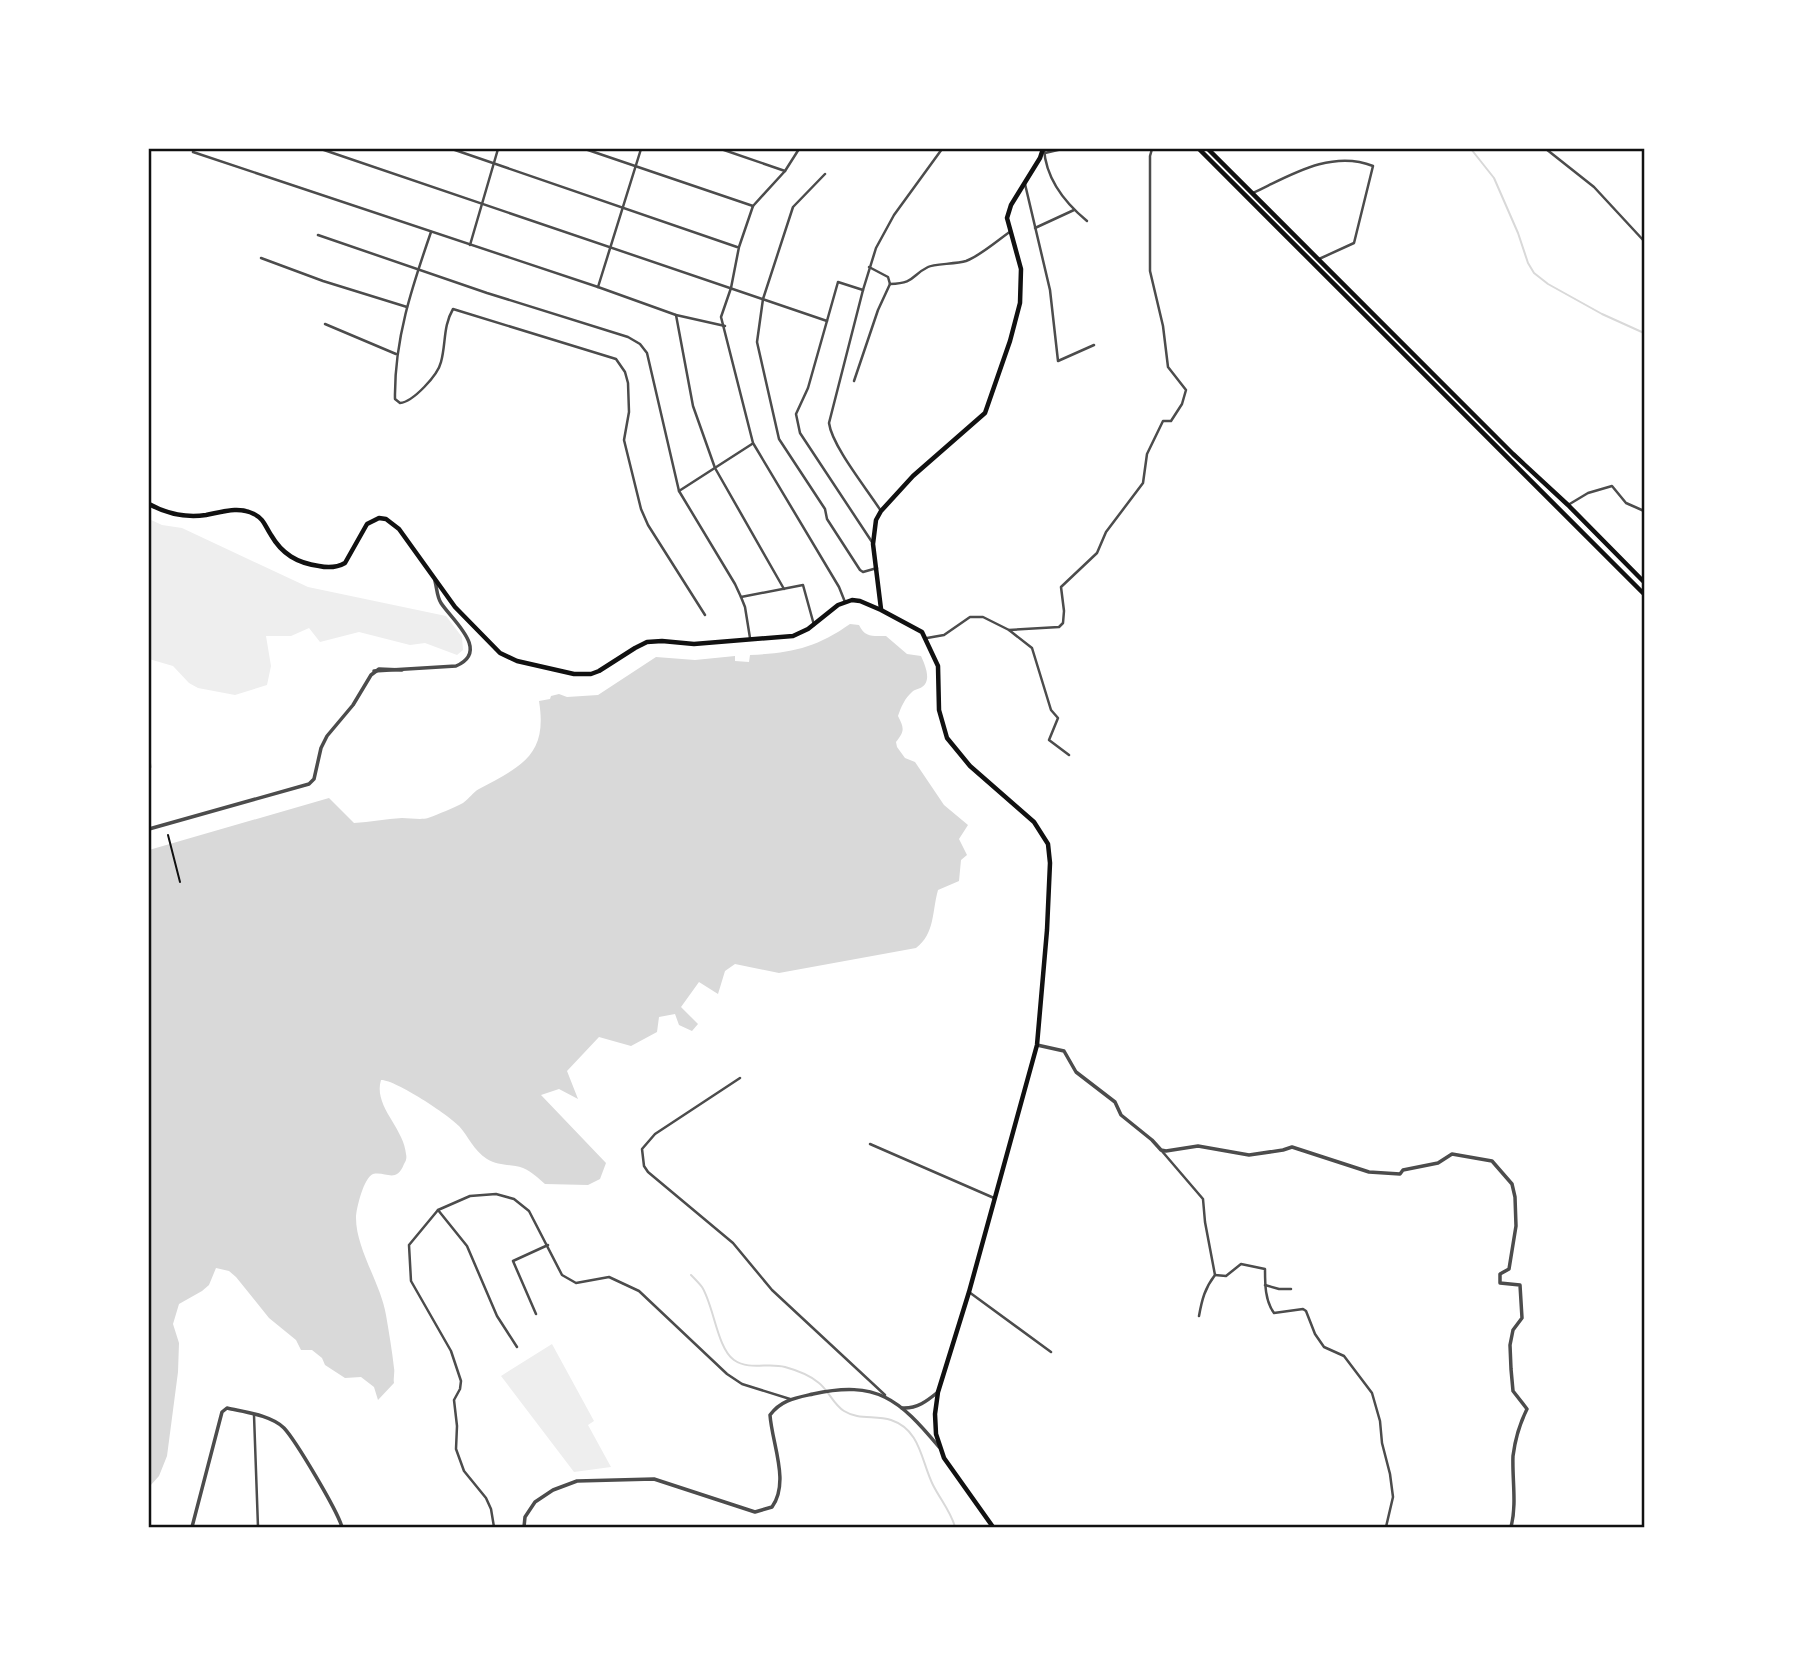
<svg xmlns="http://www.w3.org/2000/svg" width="1793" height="1676" viewBox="0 0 1793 1676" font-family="'Work Sans',sans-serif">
<rect width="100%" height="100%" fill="#fff"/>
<!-- green -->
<g fill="#eee">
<path d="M149,519L162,525L182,528L308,587L446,616L462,637L463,650L457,655L425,643L410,645L359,632L320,642L309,628L291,636H266L271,666L267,685L235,695L198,688L189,683L173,666L149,659Z"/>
<path d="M552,1344L594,1421L588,1425L611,1467L574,1472L501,1376Z"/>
</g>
<!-- water -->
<path fill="#d9d9d9" d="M850,624L859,625C865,638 874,636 886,636L907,654L921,656C925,665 932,680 922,687C919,689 915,689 912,692C905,698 901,707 898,716C904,728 905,731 896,742L897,747L905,758L915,762L944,805L968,825L959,839L967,855L961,860L959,881L938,890C932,911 935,934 916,948L779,973L735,964L725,971L718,994L699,982L681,1007L698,1024L692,1031L679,1025L675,1014L659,1017L657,1032L631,1046L599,1037L567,1071L578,1099L559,1089L541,1095L606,1163L600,1179L588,1185L545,1184C538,1178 532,1172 523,1168C511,1164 498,1166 487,1159C473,1150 469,1137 459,1126C449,1115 394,1079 381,1080C373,1106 404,1128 406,1154C407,1158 406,1161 404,1164C396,1184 386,1171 373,1174C364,1177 356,1209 356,1218C356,1249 381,1284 386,1315C389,1333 392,1350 394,1368C395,1373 393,1378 394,1383L378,1400L374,1387L361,1377L345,1378L325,1365L322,1358L312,1350H301L296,1340L269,1318L236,1277L229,1271L216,1268L209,1285L202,1291L179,1304L173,1324L179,1343L178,1372L167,1456L159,1476L150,1486L149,1514V850L329,798L354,823C370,822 386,819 402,818C410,818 421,820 428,818C439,814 453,808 463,803C469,799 473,792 479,789C521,766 548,756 539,701L550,699L551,696L559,694L567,697L598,695L656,657L695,660L735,656V661L749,662L750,655C791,653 816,648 850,624Z"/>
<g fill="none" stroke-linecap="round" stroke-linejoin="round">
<!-- stream -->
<g stroke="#d9d9d9" stroke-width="2">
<path d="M1471,149L1494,178L1518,233L1528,263L1534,273L1548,284L1602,314L1644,333"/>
<path d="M149,759L151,767"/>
<path d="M691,1275C695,1279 699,1283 702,1287C714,1306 717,1348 734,1360C750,1371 768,1362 785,1367C796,1370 811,1376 819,1383C829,1391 833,1404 844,1411C858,1420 876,1415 891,1420C921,1430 921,1461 933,1485C940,1499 951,1512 955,1527"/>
</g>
<!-- path -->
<path stroke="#111" stroke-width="2" d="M168,835L180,882"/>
<!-- minor -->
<g stroke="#4c4c4c" stroke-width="2.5">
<path d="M321,149L827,321"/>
<path d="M452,149L737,247"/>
<path d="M585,149L753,206"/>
<path d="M641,149L598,287L676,315L725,326"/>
<path d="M721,149L785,171"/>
<path d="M799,149L785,171L753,206L739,247L731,288L721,317L753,443L839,587L845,602"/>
<path d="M1044,149C1046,179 1064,202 1087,221"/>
<path d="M1546,149L1594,187L1644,241"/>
<path d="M193,152L598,287"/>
<path d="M1045,153L1062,149"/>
<path d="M825,174L793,207L763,299L757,342L779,439L825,509L827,519L860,570L863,572L877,568"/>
<path d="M1025,184L1050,290L1058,361L1094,345"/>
<path d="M1253,193C1289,176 1331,149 1373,166L1354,243L1319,259"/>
<path d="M1035,228L1074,210"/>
<path d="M431,232C412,287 394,340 395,399L400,403C413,402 438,375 441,362C446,344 443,326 453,309L616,359L625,372L628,383L629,412L624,440L641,509L648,525L705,615"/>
<path d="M318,235L487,293L628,337L640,344L647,353L679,491L735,584L741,597"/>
<path d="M470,245L498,149"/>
<path d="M261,258L323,281L407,307"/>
<path d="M869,267L888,277L890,284"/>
<path d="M890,284C916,283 910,276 928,267C933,264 956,264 966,261C980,256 998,240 1011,231"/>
<path d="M863,290L838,282L808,388L796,414L800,433L872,542"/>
<path d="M676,315L693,406L715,468L784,589"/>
<path d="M325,324L396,354"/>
<path d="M854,381L878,310L890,284"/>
<path d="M679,491L752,444"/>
<path d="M1568,505L1588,493L1612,486L1626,503L1644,511"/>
<path d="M881,511C867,489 832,446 829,423L863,290L876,248L894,215L942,149"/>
<path d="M1009,630L1059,627L1063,623L1064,611L1061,587L1097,553L1106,532L1143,483L1147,454L1163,421H1171L1182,404L1186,390L1168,367L1163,326L1150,271V156L1152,149"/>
<path d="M750,638L745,607L741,597L803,585L814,625"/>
<path d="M927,638L944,635L970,617H983L1009,630L1032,648L1051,710L1058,718L1049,740L1069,755"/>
<path d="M740,1078L655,1134L642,1149L644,1166L648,1172L733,1243L772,1290L885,1395"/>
<path d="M870,1144L994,1198"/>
<path d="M1161,1150L1203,1199L1205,1222L1215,1275C1205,1288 1202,1299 1199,1316"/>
<path d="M438,1210L467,1246L497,1316L517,1347"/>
<path d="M1215,1275L1226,1276L1241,1264L1265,1269C1265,1284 1265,1301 1274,1313L1303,1309L1306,1311L1315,1334L1324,1347L1344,1356L1372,1393L1380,1421L1382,1443L1390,1474L1393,1497L1386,1527"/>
<path d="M1265,1285L1279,1289H1291"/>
<path d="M969,1292L1051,1352"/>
<path d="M536,1314L513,1261L548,1245"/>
<path d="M254,1415L258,1527"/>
<path d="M494,1527L491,1509L486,1498L464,1471L456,1449L457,1426L454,1400L460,1389L461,1381L451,1351L411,1281L409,1245L438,1210L470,1196L496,1194L514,1199L529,1211L562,1275L576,1283L609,1277L639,1291L727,1374L742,1384L790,1399"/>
</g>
<!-- tertiary -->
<g stroke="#4c4c4c" stroke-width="3.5">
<path d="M374,671L456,666C491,651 452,620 441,603C437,597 437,589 435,581"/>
<path d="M149,829L309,784L314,779L321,748L327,736L353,705L371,675L379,669L402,670"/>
<path d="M1037,1045L1064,1051L1076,1072L1115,1102L1121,1115L1152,1140L1161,1150L1166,1151L1198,1146L1249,1155L1283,1150L1292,1147L1369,1172L1400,1174L1403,1170L1438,1163L1452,1154L1492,1161L1512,1184L1515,1197L1516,1226L1509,1269L1500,1274V1283L1520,1285L1522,1318L1513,1330L1510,1345L1511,1369L1513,1391L1527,1409C1520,1423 1515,1440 1513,1456C1512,1479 1517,1504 1511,1527"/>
<path d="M902,1408C917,1409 927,1401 938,1392"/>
<path d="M192,1527L222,1412L227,1408C244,1412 271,1415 284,1428C296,1441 337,1510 342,1527"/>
<path d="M524,1527L525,1517L535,1502L553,1490L577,1481L654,1479L755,1512L772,1507C790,1482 772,1444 770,1415C781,1400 795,1398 813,1394C877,1380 899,1399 939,1447"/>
</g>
<!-- secondary -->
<g stroke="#111" stroke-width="4.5">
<path d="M1199,149L1644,594"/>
<path d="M1208,149L1513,454L1568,505L1644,582"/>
<path d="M149,504C167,514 185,518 206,515C222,512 239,506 254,514C264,519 265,526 271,535C282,554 297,563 319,566C328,568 336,568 345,563L367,524L379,518L386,519L399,529L455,607L500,653L517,661L574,674H591L599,671L635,648L647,642L662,641L694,644L793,636L808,629L838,605L852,600L860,601L881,610L922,632L938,666L939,710L947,738L970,766L1034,822L1048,844L1050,863L1047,930L1037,1045L969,1292L938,1392L935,1414L936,1434L944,1458L993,1527"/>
<path d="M881,609L873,544L876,520L881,511L913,476L985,413L1010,341L1020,303L1021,269L1007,218L1011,205L1040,158L1043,149"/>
</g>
</g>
<!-- border -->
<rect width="1793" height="1676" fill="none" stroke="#ffffff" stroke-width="301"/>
<rect x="150" y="150" width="1493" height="1376" fill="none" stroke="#111" stroke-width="2.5"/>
</svg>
